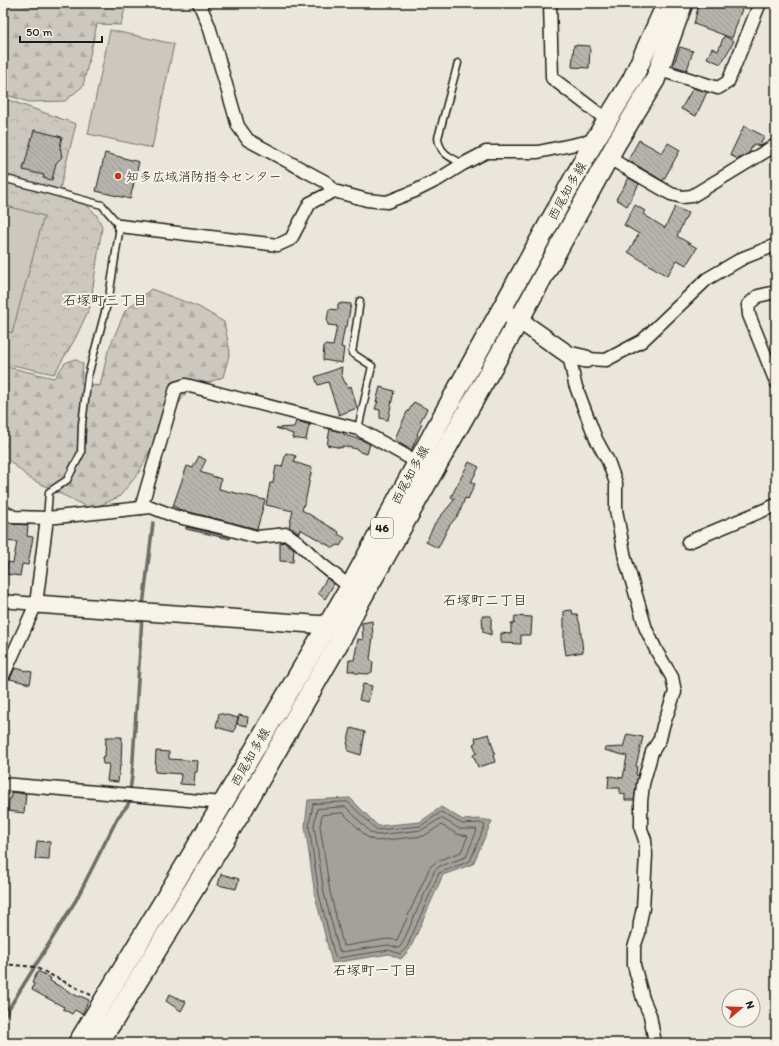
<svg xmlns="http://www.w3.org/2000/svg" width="779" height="1046" viewBox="0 0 779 1046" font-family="Itim,'Klee One',sans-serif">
<defs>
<pattern id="forest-firs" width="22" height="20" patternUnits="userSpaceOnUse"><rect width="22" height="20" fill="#ccc8c0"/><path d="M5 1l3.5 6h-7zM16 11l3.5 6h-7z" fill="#afaba4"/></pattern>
<pattern id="park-crowns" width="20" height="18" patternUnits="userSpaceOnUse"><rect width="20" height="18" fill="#ccc8c0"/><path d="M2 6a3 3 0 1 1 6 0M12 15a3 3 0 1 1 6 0" fill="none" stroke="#afaba4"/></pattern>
<pattern id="building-back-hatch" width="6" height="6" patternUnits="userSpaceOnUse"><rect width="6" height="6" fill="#b6b4ac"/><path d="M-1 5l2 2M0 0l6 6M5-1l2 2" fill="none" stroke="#9c9a93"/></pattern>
</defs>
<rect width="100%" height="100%" fill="#eae6dc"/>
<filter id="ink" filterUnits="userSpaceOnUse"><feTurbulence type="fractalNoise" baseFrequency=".025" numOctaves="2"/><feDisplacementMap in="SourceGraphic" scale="8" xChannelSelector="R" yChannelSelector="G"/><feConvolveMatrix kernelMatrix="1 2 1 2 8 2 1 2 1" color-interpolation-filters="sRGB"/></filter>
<g filter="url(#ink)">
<!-- forest -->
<g fill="url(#forest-firs)" stroke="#74726e">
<path d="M3,3H126L121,25L97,24L83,86L65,101L29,102L3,94Z"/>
<path d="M151,289L199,307L224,322L230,352L223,377L187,391L157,437L138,474L119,497L91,509L29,478L3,455V366L54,378L65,363L75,359L83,364L81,383L100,386L108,351L125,311Z"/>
</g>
<!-- park -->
<path fill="url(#park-crowns)" stroke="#74726e" d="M3,98L76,124L58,196C80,201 94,204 102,227L90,307L75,339L54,374L3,363Z"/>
<!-- garden -->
<g fill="#ccc8c0" stroke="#74726e">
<path d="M110,30L174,44L152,148L88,134Z"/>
<path d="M3,205L44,216L12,333L3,330Z"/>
</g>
<!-- water -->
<path fill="#a3a19a" stroke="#6d6c68" d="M350,798L378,826L420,822L441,807L463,820L480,819L492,821L473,864L443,875L410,949L401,959L389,954L332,963L315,895L305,826L308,800Z"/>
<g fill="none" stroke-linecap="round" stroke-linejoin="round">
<!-- shore -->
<g stroke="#52514e" stroke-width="1">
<path d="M348,802L377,830L421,826L441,812L462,824L480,823L485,825L470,861L439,873L407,947L400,954L389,950L337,958L335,957L319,894L309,826L313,804Z"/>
<path d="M346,807L371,833L377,835L422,830L441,818L460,829H476L477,830L466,857L440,866L435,870L402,944L399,948L388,945L341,952L339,951L324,893L314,826L317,809Z"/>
<path d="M343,813L367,837L376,841L424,836L441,825L457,834L468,836L461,852L437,861L430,867L397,940L387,939L345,946L343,945L330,892L320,826L322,815Z"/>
</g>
<!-- stream -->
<g stroke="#6d6c68" stroke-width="3.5">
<path d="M143,606L153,523"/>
<path d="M3,1018L76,900L118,817L128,805L132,776L142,616"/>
</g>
</g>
<!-- building -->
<g fill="url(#building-back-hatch)" stroke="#1c1c1c">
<path d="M699,3H744L732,38L694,24Z"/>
<path d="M724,36L734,41L721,64L707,58L712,48L718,51Z"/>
<path d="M574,45L590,46L589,68L572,67Z"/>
<path d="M680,47L693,51L687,70L673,66Z"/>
<path d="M693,88L707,92L696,116L681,109Z"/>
<path d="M744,126L764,136L760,146L753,144L749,153L738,159L730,155Z"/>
<path d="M34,130L62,137L60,147L62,157L56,163L52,180L43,178L44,175L23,170Z"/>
<path d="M639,140L662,153L668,143L680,150L663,181L628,160Z"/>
<path d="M105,153L139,162L130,199L96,191Z"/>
<path d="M629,178L639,184L627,206L616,199Z"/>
<path d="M635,205L645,211L643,214L665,228L675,207L688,213L677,236L697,248L686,265L677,260L667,276L628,252L639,234L624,225Z"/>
<path d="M341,303L351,304L347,326H345L341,347L344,348L342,363L323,360L324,345L333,346L337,326L328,325L327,320L329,309L338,310V304H341Z"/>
<path d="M342,367L341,374L345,383H346L348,388L351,386L357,408L339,415L328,382L318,385L315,377Z"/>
<path d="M380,387L394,391L388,420L380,418V410L375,409L378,401L376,402Z"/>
<path d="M414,402L427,409L420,422L422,424L417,434L418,435L411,450L396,441V436L407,412H408Z"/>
<path d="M296,421L311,425H309L306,440L292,438L293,434L276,428L294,427Z"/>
<path d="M330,429L344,433V435L362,440L370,444L367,454L360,452L357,449L342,446V448L327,445Z"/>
<path d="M286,453L296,456L294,462L312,468L306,498L302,510L339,532L338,534L345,538L340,546L338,545L333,548L300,529L299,533L289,527L293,511L266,505L270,483H273L276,466L282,467Z"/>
<path d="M199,456L206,460L200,472L221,479L219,489L265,500L257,529L181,510L173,506L187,466L193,468Z"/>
<path d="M469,462L479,467L471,482L475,484L468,499L465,498L459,514L449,526L438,548L426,542L435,523L455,499L451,497Z"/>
<path d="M5,521L13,524L28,525L27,536L33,537L28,565L22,564L20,576L6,574L8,562L13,563L17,542L4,541Z"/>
<path d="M186,527L226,536L230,537V539L186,529Z"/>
<path d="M280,543L285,542L294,549L293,562L280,561Z"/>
<path d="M327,578L334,584L325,599L318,593Z"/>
<path d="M572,610L573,614H577L580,625L583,652L566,655L564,643V611Z"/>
<path d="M482,616H491V635L483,632Z"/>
<path d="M515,616L532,617L531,635H521V644L501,643V633L511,634V624H514Z"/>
<path d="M372,621L373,637L370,659L373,662L372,672L368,674L355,673L354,671H348L349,660H354L358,639L363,640L362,623Z"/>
<path d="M15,668L32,672L30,684L10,679Z"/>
<path d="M363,684L372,686L368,702L359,700Z"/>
<path d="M219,713L238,718L234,732L216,727Z"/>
<path d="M239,715L248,717L247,726L237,724Z"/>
<path d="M351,728L365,732L361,755L348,751V745L347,744Z"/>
<path d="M489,734L495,754L493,755L495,762L478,767L473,755L477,753L473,744L476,742L475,738Z"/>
<path d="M627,734L643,737L636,766H637L636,775L638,776L634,800H625V794L620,793V788H608L609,776L623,778L627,756L604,750L605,748L623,747Z"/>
<path d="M106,737H122L121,765H120L118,782L107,781L109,764H103L102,757L105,756Z"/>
<path d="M156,751L169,752V759L198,761L197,772H195L194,785L180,784L181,774L155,772Z"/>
<path d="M11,792L26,794L24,813L8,811L9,799H11Z"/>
<path d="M37,841L50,842L49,860L35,859Z"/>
<path d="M221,874L239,879L236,889L218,885Z"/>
<path d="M38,971L51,978L50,981L79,997L80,996L89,1000L82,1014L75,1010L72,1014L63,1009L64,1007L32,990L34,984L32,983Z"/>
<path d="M170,994L186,1002L181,1011L166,1001Z"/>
</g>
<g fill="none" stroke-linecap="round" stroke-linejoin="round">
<defs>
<g id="lane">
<path d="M458,63L438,138C440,154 450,157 463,164"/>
<path d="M3,178L102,205L120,226L109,297L88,376L82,424L81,453L67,480L49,492L47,518"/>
<path d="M358,429L372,366L352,353L360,301"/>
</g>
<g id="street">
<path d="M199,3L209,26L238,126L248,140L326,182L334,191L367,200L387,202L415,191L439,179L463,164L486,152H538L595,140"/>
<path d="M550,3L552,78L607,120"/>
<path d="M660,70L718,88L728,82L760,3"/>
<path d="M609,158L671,194L682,197L692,196L776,145"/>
<path d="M120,226L278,245L291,239L310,203L334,191"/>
<path d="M776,292L758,296L748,305L749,315L776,382"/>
<path d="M569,355L575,384L584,408L596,439L608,461L616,483V510L625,558L646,629L657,652L672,677L675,692L663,726L660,739L652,752L643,784L641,802V829L645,840L646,855L643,908L640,922L639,933L634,947V965L643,999L650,1015L655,1043"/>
<path d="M586,359L606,360L642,341L707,279L743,258L776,245"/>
<path d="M141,508L176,388L186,385L358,429L417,462"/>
<path d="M3,511L14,517L47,518L151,507L174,516L228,529L257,537L287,534L298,542L321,564L350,587"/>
<path d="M688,542L776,505"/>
<path d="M3,601L36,604"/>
<path d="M3,676L36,604L47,518"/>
<path d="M3,784L223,803"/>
</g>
<g id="secondary">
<path d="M501,311L519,320L569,355L586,359"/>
<path d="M36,604L326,625L339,630"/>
</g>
<g id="primary">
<path d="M78,1043L223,803L350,587L447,408L595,140L632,80L667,3"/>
<path d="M98,1043L115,1018L240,814L345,632L355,610L519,320L617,142L655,80L683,3"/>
</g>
</defs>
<!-- lane casing -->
<use href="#lane" stroke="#1c1c1c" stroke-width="9"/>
<!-- street casing -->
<use href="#street" stroke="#1c1c1c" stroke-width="15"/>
<!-- secondary casing -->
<use href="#secondary" stroke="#1c1c1c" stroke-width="20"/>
<!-- primary casing -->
<use href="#primary" stroke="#1c1c1c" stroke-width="22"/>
<!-- path -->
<path stroke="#1c1c1c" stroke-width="2" stroke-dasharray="4 3" stroke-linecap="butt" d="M3,964L35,967L91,995"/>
<!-- lane -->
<use href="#lane" stroke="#f7f3e8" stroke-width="6"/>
<!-- street -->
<use href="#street" stroke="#f7f3e8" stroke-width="12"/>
<!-- secondary -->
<use href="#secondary" stroke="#f7f3e8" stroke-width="17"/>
<!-- primary -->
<use href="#primary" stroke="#f7f3e8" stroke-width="19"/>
</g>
</g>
<!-- markers -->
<circle fill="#c8321e" stroke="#f7f3e8" stroke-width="1.5" cx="118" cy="176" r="4"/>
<g text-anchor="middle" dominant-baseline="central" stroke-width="4" stroke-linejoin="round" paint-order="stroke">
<!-- shield labels -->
<rect fill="#f7f3e8" stroke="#5e5c59" stroke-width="1" x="371" y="518" width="22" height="20" rx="3"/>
<g font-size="12" font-weight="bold" fill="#1c1c1c">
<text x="382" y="528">46</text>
</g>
<!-- poi labels -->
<g font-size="13" fill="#1c1c1c" stroke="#f7f3e8" text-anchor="start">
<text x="126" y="176">知多広域消防指令センター</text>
</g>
<!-- street labels -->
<g font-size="13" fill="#1c1c1c" stroke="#f7f3e8">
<text transform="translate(567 191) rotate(-61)">西尾知多線</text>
<text transform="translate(410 475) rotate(-62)">西尾知多線</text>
<text transform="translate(250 757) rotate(-60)">西尾知多線</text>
</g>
<!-- neighbourhood labels -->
<g font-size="14" fill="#1c1c1c" stroke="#f7f3e8">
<text x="105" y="300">石塚町三丁目</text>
<text x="485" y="600">石塚町二丁目</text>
<text x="375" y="970">石塚町一丁目</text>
</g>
</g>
<!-- margin -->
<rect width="779" height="1046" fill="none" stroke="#f7f3e8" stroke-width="16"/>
<rect x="8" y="8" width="763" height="1030" fill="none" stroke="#1c1c1c" stroke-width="1.5" filter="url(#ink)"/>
<!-- north arrow -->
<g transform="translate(741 1008) rotate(71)"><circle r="19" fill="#f7f3e8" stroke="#9f9d96"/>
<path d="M0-3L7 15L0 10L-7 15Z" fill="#c8321e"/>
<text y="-6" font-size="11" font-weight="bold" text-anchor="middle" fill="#1c1c1c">N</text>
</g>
<!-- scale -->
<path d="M20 36v6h82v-6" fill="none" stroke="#1c1c1c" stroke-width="2"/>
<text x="26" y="36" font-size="12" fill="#1c1c1c" stroke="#f7f3e8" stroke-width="3" paint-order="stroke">50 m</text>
</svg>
